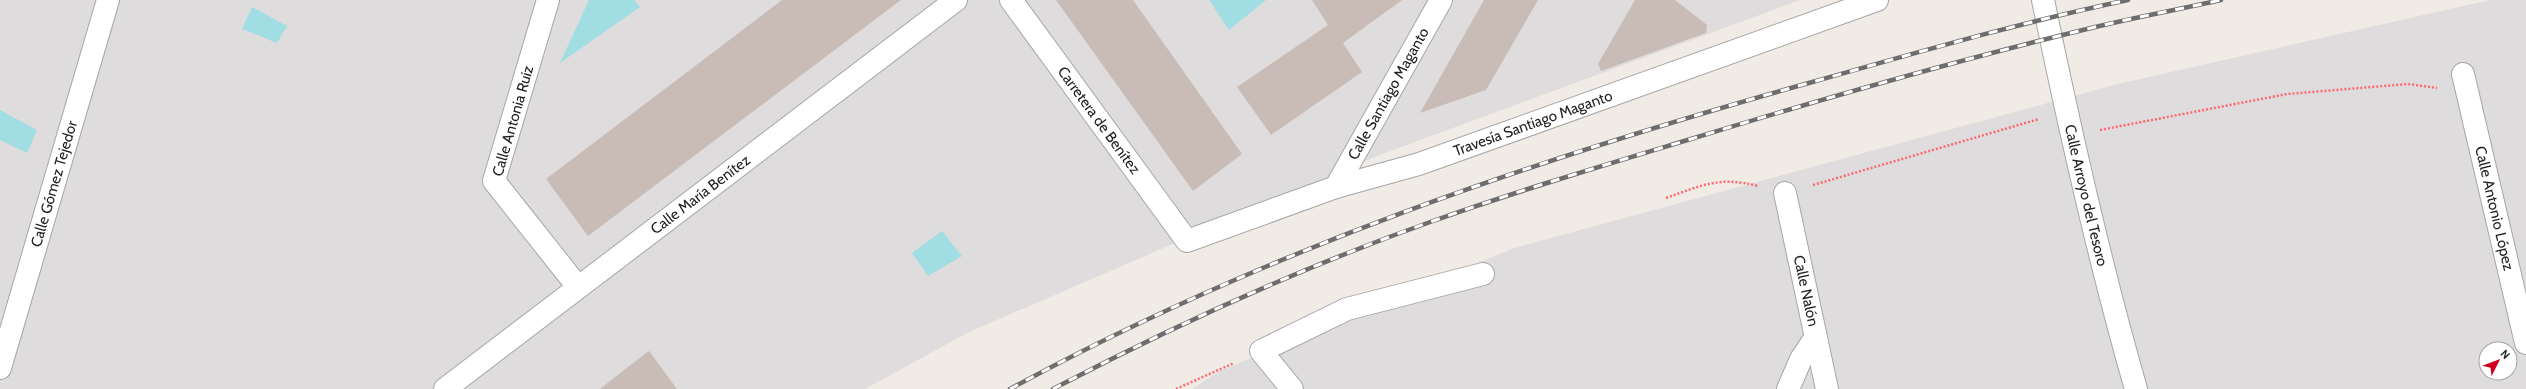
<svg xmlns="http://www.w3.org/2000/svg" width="2526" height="389" viewBox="0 0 2526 389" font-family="Cabin,sans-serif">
<rect width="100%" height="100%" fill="#f1ebe5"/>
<!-- residential -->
<g fill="#dedcdd" fill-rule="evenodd">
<path d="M0,0H1800L1377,156L969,332L865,389H0Z"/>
<path d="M2490,0H2526V389H1192L1220,371L1514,248L2118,84ZM2486,349H2510V373H2486Z"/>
</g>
<!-- water -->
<g fill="#a1dee3">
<path d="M589,0H634L640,7L560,63Z"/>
<path d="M1209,0H1266L1229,30Z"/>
<path d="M252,7L287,26L277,43L242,29Z"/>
<path d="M0,110L37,130L27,153L0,140Z"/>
<path d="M942,231L962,256L928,276L912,253Z"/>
</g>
<!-- building -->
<g fill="#c9bcb7">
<path d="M782,0H901L588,236L546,179Z"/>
<path d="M1056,0H1133L1242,154L1193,191Z"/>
<path d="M1312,0H1402L1343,43L1362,72L1271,135L1237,87L1328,25Z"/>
<path d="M1484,0H1538L1486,90L1420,113Z"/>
<path d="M1635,0H1675L1707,25L1706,33L1601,71L1598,64Z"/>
<path d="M649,351L677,389H600L624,370Z"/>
</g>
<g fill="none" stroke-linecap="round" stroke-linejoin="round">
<defs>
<g id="minor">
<path d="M548,0L494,181L578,287"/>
<path id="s1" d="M1011,0L1187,241L1336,187L1419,164L1877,0"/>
<path id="s2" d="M2043,0C2070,131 2099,261 2136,389"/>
<path id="s3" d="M2463,74L2526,343"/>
<path id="s4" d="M1336,187L1441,0"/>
<path id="s5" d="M1785,193L1827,389"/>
<path id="s6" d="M0,368L108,0"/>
<path id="s7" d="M445,389L956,0"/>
<path d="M1292,389L1261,351L1347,309L1483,274"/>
<path d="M1788,389L1801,359L1815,338"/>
</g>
</defs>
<!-- minor casing -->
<use href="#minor" stroke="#a6a6a6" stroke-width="24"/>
<!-- path -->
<g stroke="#ff6871" stroke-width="2.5" stroke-dasharray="2 2" stroke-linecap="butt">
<path d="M2100,130L2287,94L2408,84L2437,88"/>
<path d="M1813,185L2039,119"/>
<path d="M1666,198C1703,185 1719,176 1758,186"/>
<path d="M1176,389L1234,363"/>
</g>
<!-- minor -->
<use href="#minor" stroke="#fff" stroke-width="22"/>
<defs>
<g id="rail">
<path d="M1010,389C1264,251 1538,158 1816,81C1919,52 2022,22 2128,0"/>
<path d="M1053,389C1175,325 1303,267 1433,221C1514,192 1598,167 1681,142C1815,101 1951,62 2087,29C2131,18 2176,10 2221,0"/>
</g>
</defs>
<!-- rail casing -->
<use href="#rail" stroke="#6d6d6d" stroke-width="4.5"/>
<!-- rail -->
<use href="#rail" stroke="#fff" stroke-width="3" stroke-dasharray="9" stroke-linecap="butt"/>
</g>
<g text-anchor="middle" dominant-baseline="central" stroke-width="3.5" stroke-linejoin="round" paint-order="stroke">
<!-- street labels -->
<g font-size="15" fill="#1f1f1f" stroke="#fff">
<text stroke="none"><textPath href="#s4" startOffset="107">Calle Santiago Maganto</textPath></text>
<text transform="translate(513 121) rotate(-74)">Calle Antonia Ruiz</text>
<text stroke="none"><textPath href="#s1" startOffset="149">Carretera de Benítez</textPath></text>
<text stroke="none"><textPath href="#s1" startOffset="664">Travesía Santiago Maganto</textPath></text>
<text stroke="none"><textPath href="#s6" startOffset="192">Calle Gómez Tejedor</textPath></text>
<text stroke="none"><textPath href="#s7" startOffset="321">Calle María Benítez</textPath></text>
<text stroke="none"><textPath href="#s2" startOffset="200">Calle Arroyo del Tesoro</textPath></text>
<text stroke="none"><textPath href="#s3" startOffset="138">Calle Antonio López</textPath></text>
<text stroke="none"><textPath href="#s5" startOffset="100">Calle Nalón</textPath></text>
</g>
</g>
<!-- north arrow -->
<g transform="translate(2498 361) rotate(48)"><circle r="19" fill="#ffffff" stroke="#a5a5a5"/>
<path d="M0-3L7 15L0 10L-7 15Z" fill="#cf0022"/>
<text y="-6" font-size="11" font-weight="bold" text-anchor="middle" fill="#1f1f1f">N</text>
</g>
</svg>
